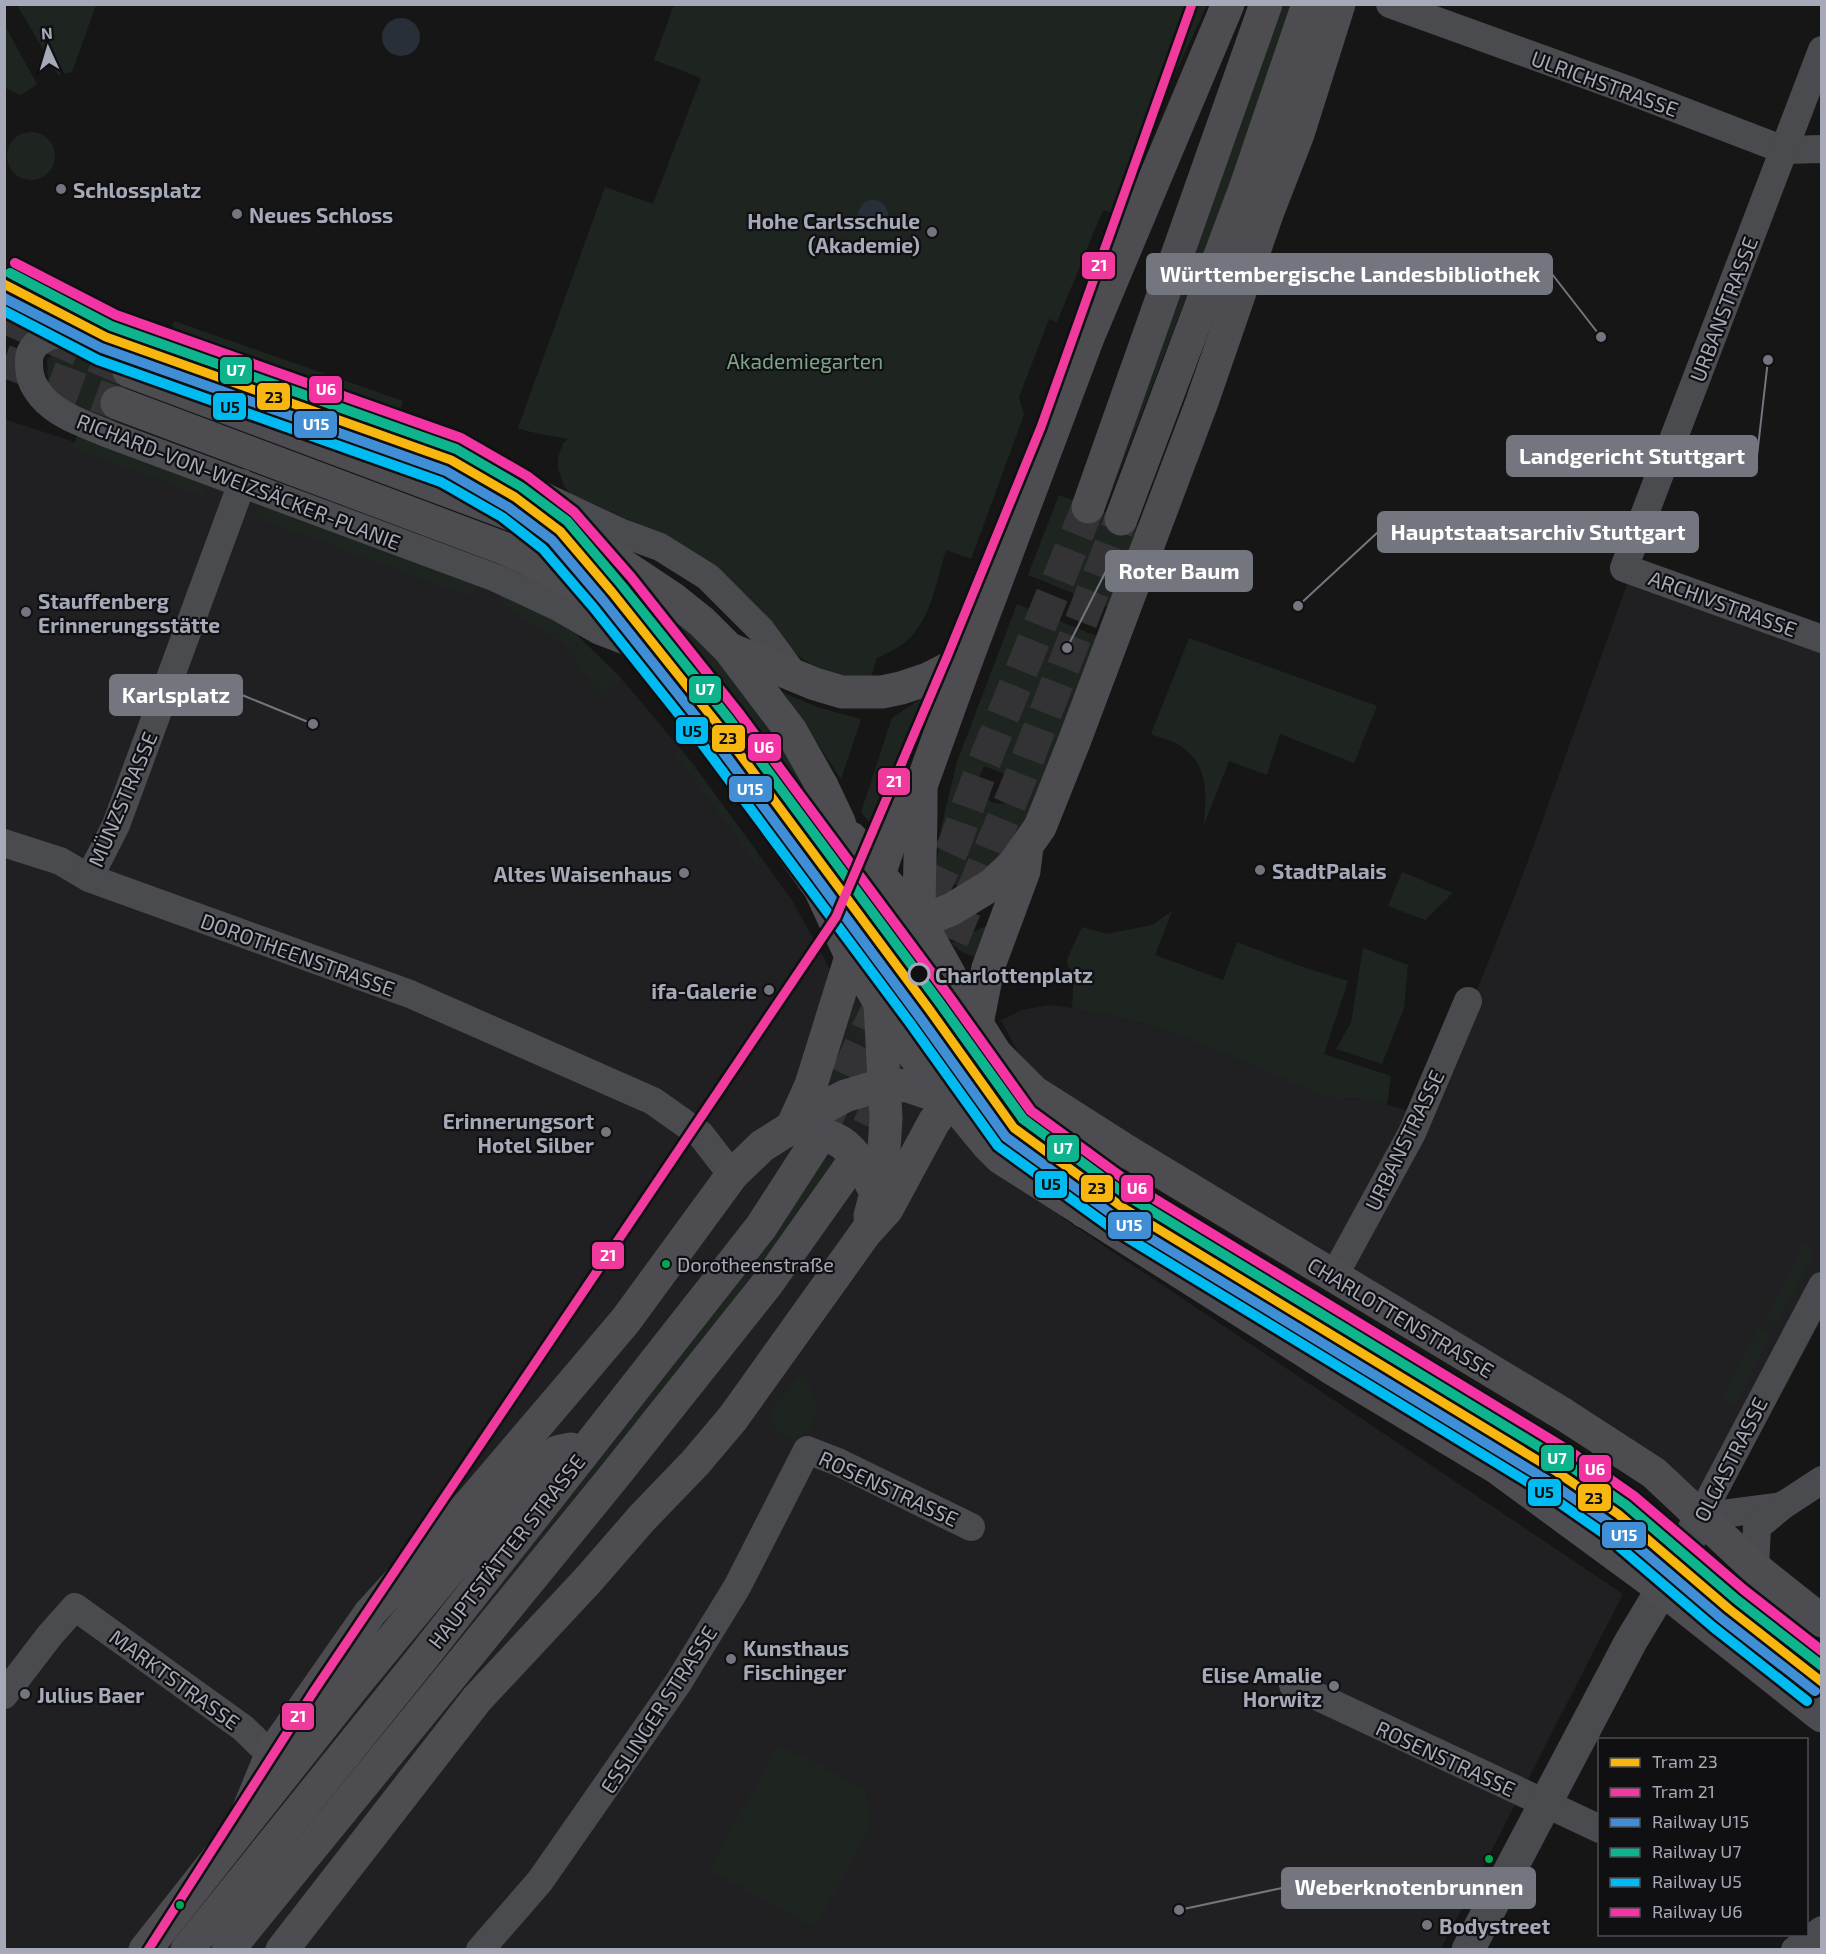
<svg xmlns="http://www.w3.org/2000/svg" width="1826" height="1954" viewBox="0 0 1826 1954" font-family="'Exo 2',sans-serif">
<rect width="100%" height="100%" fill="#161616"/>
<!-- built -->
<g fill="#202022">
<path d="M4,419L283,510L506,594L575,633L621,678L694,765L792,900L832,973L1064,1219L1623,1594L1441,1949H5Z"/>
<path d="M1630,576L1821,647V1320L1716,1516L1034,1075L1023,1062L1001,1020L1022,1010L1049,1005L1072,1008L1147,1024L1349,1099L1355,1098L1387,1105L1427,1116L1521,880Z"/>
</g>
<!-- green -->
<g fill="#1e2520" fill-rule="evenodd">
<path d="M17,5H96L72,72L58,75Z"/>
<path d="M674,5H1207L1111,212L1103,210L1057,322L1049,319L1019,397L1024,415L971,559L946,550C935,585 931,625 899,647C892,651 884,654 877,658L871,676C844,679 824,672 801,658L663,537L616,514L571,494L564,486L558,469V457L563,443L568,439C550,435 534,434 518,428L605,187L653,204L701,78L654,60Z"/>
<path d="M1282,5H1290L1230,183L1105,509L1098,507Z"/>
<path d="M4,24L37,84L21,95L5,88Z"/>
<circle cx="31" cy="156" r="24"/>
<path d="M174,321L403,401L396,423L166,343Z"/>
<path d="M91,344L134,359L111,420L71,404L48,383L47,360L61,346Z"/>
<path d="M78,433L199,482L206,497L73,448Z"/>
<path d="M1059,495L1142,527L1113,609L1028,575Z"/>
<path d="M261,510H283L477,583L474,592L466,595L249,515Z"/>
<path d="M529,538L628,586L687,629L719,661L805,776L804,789L793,794L786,791C763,760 739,728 715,696C688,660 660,622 624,595C594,572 560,558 526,545Z"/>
<path d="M506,594L575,633L621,678L603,698L562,643L502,604Z"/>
<path d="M1017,604L1104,639L1074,723L1009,856L961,886L945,882L936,867L942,824L957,762ZM984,766L1023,781L1015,800C995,808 985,803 977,783Z"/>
<path d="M1189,638L1377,706L1354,763L1280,734L1267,775L1229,761L1204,825C1206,795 1210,767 1182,747C1174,741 1161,738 1151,734Z"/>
<path d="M784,693L820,708L861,719L841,779Z"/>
<path d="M925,696L877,832L861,812L892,718Z"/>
<path d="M681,750L755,849L760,863L759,865H757L676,754Z"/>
<path d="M1402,872L1453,893L1425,920L1388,906Z"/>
<path d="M1172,911L1155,955L1223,980L1237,942L1300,966L1348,981L1324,1054L1391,1076L1387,1105L1355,1098H1337L1319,1094L1227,1054L1147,1024L1072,1008L1074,971L1068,967L1067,959L1082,927L1107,934L1152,925Z"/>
<path d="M994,922L982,960L962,952L951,943Z"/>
<path d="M1363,948L1408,965L1404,1008L1382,1064L1336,1049L1351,1023Z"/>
<path d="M935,987L957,1017L949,1044L946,1048Z"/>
<path d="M853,1007L863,1017L869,1050L849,1029Z"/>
<path d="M839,1054L858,1071L829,1083Z"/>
<path d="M978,1055L996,1074L990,1084L971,1074Z"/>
<path d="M823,1159L832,1164L776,1248L259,1889Z"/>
<path d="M1805,1243L1816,1249L1777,1324L1765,1318Z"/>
<path d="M1760,1327L1771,1333L1734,1406L1722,1400Z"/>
<path d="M804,1373L817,1407L810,1429L794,1439L776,1430L770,1416L774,1406Z"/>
<path d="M778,1746L809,1759L865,1790L870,1827L815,1928L709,1870Z"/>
</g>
<!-- water -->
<g fill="#282f38">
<circle cx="401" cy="37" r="19"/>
<circle cx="873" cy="215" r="15"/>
</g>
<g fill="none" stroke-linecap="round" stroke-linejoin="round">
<!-- primary-tunnel -->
<g stroke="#333336" stroke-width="33" stroke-dasharray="33 16" stroke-linecap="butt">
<path d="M4,317L129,371"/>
<path d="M4,361L117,403"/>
<path d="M933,985L1017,786L1121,519"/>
<path d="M826,1120L954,845L983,765L1088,507"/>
<path d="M847,1171L889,1084"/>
</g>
<!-- minor -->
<g stroke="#4a4b4f" stroke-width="28">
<path d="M1390,4L1628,90L1784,150L1822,149"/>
<path d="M1822,50L1624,568L1822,639"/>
<path d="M639,646L600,631L558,607L496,578L111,435C88,425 59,417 42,397C33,386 29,378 29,363C27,329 82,330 105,333L528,489L622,533L660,547L708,577L761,630L794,675"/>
<path d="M4,843L60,861L89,878L410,994L653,1101L701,1135L732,1175"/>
<path d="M89,878L116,825L242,483"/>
<path d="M1334,1276L1412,1133L1468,1001"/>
<path d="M1700,1517L1822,1286"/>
<path d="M1700,1517L1782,1506"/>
<path d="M1755,1568L1757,1527L1782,1506L1822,1480"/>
<path d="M1293,1685L1600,1829"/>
<path d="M4,1695L50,1635L75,1607L243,1728L271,1755"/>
<path d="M480,1950L540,1881L678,1683L737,1587L807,1450L838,1462L971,1527"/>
<path d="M1795,1950L1822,1930"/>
</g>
<!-- tertiary -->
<path stroke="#4a4b4f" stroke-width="33" d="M1468,1950L1631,1641L1677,1565L1700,1517"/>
<!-- primary -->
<g stroke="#4c4c51" stroke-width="33">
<path d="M129,371L518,517L621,564L672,598L702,622L729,649L791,731L822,786L839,822L865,910L880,1005L886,1118L883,1166L870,1216"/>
<path d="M117,403L506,549L562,576L590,593L611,613L661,672L711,735L820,889L851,956L908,1048L987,1144L1001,1158L1333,1369L1496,1467L1662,1589L1822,1716"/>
<path d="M1088,507L1266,4"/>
<path d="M1121,519L1246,186L1308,4"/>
<path d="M732,650L815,684L842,692H882L901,688L928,679L967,659"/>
<path d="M921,786C922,870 912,956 928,1039C931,1052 937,1066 942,1078"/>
<path d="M773,821C802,815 810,817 822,786"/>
<path d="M851,838L880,876L918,918L977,1024L996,1054L1034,1092L1128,1152L1563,1414L1654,1473L1755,1568L1822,1621"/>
<path d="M873,892L896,825L921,786L967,659L1089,335L1228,4"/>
<path d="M897,919L935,916L952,909L993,884L1014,864L1040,827L1074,742L1202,402L1267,214L1298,134L1339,4"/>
<path d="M791,1129L811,1085L855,944"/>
<path d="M793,1129C841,1136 850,1141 872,1185"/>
<path d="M1085,1212C1080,1194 1084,1171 1100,1159C1107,1153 1119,1152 1128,1152"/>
<path d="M241,1828L271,1755L370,1613L474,1499L577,1378L626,1320L732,1175L762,1146L819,1110L845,1096L885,1084L908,1086L950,1100L975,1104L1007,1114L1040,1128L1091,1129"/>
<path d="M145,1950L353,1687L451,1568L557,1452L571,1449"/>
<path d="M187,1950L423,1657L761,1227L814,1145"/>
<path d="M228,1950L615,1475L767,1284L847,1171"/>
<path d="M282,1950L477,1699L589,1579L642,1518L695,1463L733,1418L866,1232L887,1209L934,1122L950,1100L977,1024L988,968L1024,871L1027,847"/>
</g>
<defs>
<path id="rail-1" d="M4,298L102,348L446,471L508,507L552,540L603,600L709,733L919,1016L1006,1137L1116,1217L1550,1482L1611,1524L1721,1618L1815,1691"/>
<path id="rail-2" d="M10,273L111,326L456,449L521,487L567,521L621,585L729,719L939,1002L1023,1119L1129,1197L1564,1462L1626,1505L1737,1600L1822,1666"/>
<path id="rail-3" d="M4,311L98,360L441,482L502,517L543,549L593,607L700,741L910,1023L998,1146L1110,1227L1544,1492L1603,1533L1713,1627L1807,1701"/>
<path id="rail-4" d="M15,263L116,315L461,438L527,476L574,512L631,577L738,712L948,995L1031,1111L1135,1187L1571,1452L1634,1496L1744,1590L1822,1651"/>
</defs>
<!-- rail-1 casing -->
<use href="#rail-1" stroke="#101012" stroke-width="15"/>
<!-- rail-2 casing -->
<use href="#rail-2" stroke="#101012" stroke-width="15"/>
<!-- rail-3 casing -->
<use href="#rail-3" stroke="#101012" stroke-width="15"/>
<!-- rail-4 casing -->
<use href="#rail-4" stroke="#101012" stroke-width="15"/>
<!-- rail-1 -->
<use href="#rail-1" stroke="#408ed5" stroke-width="10"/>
<!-- rail-2 -->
<use href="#rail-2" stroke="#0eb48d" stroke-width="10"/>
<!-- rail-3 -->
<use href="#rail-3" stroke="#00baf2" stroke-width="10"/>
<!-- rail-4 -->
<use href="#rail-4" stroke="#f433a5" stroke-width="10"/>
<defs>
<path id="tram-1" d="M4,284L106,337L451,460L515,497L560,531L612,592L719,726L929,1009L1014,1128L1122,1207L1557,1472L1618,1514L1729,1609L1822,1682"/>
<path id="tram-2" d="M148,1950L314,1691L836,917L947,657L1041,427L1192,4"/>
</defs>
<!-- tram-1 casing -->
<use href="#tram-1" stroke="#101012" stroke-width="14"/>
<!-- tram-2 casing -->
<use href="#tram-2" stroke="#101012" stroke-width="14"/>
<!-- tram-1 -->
<use href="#tram-1" stroke="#f8b710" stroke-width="9"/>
<!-- tram-2 -->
<use href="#tram-2" stroke="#f13a9d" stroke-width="9"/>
</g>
<!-- markers -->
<g fill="#74767f" stroke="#101012" stroke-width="2">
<circle cx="61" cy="189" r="6"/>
<circle cx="237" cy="214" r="6"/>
<circle cx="932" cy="232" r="6"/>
<circle cx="26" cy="612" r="6"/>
<circle cx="1260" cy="870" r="6"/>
<circle cx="684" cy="873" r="6"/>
<circle cx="769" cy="990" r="6"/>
<circle cx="606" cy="1132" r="6"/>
<circle cx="731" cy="1659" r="6"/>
<circle cx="1334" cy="1686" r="6"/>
<circle cx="25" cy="1694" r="6"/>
<circle cx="1427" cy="1925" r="6"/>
</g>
<circle fill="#101012" stroke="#a6a9b8" stroke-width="3" cx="919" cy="974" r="10"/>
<g fill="#00a651" stroke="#101012" stroke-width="2">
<circle cx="666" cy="1264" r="5"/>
<circle cx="1489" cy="1859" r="5"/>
<circle cx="180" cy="1905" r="5"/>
</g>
<g text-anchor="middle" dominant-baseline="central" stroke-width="4.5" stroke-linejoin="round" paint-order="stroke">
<!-- bus labels -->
<g font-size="20" fill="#a6a9b8" stroke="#101012" text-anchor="start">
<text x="677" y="1264">Dorotheenstraße</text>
</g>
<!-- street labels -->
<g font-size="21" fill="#a6a9b8" stroke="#101012">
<text transform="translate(1605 83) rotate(20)">ULRICHSTRASSE</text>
<text transform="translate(1723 309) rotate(-69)">URBANSTRASSE</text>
<text transform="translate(239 481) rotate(21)">RICHARD-VON-WEIZSÄCKER-PLANIE</text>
<text transform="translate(1723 603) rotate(20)">ARCHIVSTRASSE</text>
<text transform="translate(122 799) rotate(-67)">MÜNZSTRASSE</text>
<text transform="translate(298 954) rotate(20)">DOROTHEENSTRASSE</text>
<text transform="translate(1404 1140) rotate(-64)">URBANSTRASSE</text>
<text transform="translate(1401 1317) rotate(31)">CHARLOTTENSTRASSE</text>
<text transform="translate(1730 1459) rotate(-63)">OLGASTRASSE</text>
<text transform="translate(889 1488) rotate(25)">ROSENSTRASSE</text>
<text transform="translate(506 1551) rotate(-52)">HAUPTSTÄTTER STRASSE</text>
<text transform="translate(175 1679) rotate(36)">MARKTSTRASSE</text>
<text transform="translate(658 1709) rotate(-57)">ESSLINGER STRASSE</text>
<text transform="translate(1446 1758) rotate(25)">ROSENSTRASSE</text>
</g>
<!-- poi labels -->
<g font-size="21" font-weight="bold" fill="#a6a9b8" stroke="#101012" text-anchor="start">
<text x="73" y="189">Schlossplatz</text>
<text x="249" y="214">Neues Schloss</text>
<text x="920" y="220" text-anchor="end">Hohe Carlsschule<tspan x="920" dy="24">(Akademie)</tspan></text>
<text x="38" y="600">Stauffenberg<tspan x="38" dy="24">Erinnerungsstätte</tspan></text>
<text x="1272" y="870">StadtPalais</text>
<text x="672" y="873" text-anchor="end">Altes Waisenhaus</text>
<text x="757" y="990" text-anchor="end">ifa-Galerie</text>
<text x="594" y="1120" text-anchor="end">Erinnerungsort<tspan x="594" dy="24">Hotel Silber</tspan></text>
<text x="743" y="1647">Kunsthaus<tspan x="743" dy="24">Fischinger</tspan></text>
<text x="1322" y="1674" text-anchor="end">Elise Amalie<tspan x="1322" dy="24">Horwitz</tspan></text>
<text x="37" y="1694">Julius Baer</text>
<text x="1439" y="1925">Bodystreet</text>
</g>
<!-- park labels -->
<g font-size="21" fill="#7ca484" stroke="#101012">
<text x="805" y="360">Akademiegarten</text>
</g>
<!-- stop labels -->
<g font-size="21" font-weight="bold" fill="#a6a9b8" stroke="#101012" text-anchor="start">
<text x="935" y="974">Charlottenplatz</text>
</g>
</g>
<!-- callouts -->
<path fill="none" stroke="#74767f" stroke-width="2" d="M1601 337L1552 274M1768 360L1757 456M1298 606L1378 532M1067 648L1106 571M313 724L242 695M1179 1910L1282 1888"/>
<g fill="#74767f" stroke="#101012" stroke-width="2">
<circle cx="1601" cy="337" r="6"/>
<circle cx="1768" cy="360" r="6"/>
<circle cx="1298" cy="606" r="6"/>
<circle cx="1067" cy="648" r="6"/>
<circle cx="313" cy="724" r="6"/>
<circle cx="1179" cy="1910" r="6"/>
</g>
<g fill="#74767f" stroke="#74767f" stroke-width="2">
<rect x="1147" y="254" width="405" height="40" rx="6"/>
<rect x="1507" y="436" width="250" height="40" rx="6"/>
<rect x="1378" y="512" width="320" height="40" rx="6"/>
<rect x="1106" y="551" width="146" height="40" rx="6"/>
<rect x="110" y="675" width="132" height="40" rx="6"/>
<rect x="1282" y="1868" width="253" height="40" rx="6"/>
</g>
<g font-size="22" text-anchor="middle" font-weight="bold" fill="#fff">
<text x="1350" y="282">Württembergische Landesbibliothek</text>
<text x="1632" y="464">Landgericht Stuttgart</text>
<text x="1538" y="540">Hauptstaatsarchiv Stuttgart</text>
<text x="1179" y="579">Roter Baum</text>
<text x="176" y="703">Karlsplatz</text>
<text x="1409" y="1895">Weberknotenbrunnen</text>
</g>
<g stroke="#101012" stroke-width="2">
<rect x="1081" y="251" width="35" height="29" rx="6" fill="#f13a9d"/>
<rect x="219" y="356" width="34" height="29" rx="6" fill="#0eb48d"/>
<rect x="308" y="375" width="35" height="29" rx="6" fill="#f433a5"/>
<rect x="256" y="382" width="35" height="29" rx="6" fill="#f8b710"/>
<rect x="212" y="392" width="35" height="29" rx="6" fill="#00baf2"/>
<rect x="293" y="410" width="45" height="29" rx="6" fill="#408ed5"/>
<rect x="688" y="675" width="34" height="29" rx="6" fill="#0eb48d"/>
<rect x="675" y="716" width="34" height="29" rx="6" fill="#00baf2"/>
<rect x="711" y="724" width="35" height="29" rx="6" fill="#f8b710"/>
<rect x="747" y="733" width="35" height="29" rx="6" fill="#f433a5"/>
<rect x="877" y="767" width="34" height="29" rx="6" fill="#f13a9d"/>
<rect x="728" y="775" width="45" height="28" rx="6" fill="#408ed5"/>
<rect x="1046" y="1134" width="34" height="29" rx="6" fill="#0eb48d"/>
<rect x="1034" y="1170" width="34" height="29" rx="6" fill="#00baf2"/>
<rect x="1120" y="1174" width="34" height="29" rx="6" fill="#f433a5"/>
<rect x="1080" y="1174" width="34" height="29" rx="6" fill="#f8b710"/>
<rect x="1107" y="1211" width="45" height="29" rx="6" fill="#408ed5"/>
<rect x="591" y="1241" width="34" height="29" rx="6" fill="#f13a9d"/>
<rect x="1540" y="1444" width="35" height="28" rx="6" fill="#0eb48d"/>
<rect x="1578" y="1454" width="34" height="29" rx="6" fill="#f433a5"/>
<rect x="1527" y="1478" width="35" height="29" rx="6" fill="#00baf2"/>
<rect x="1577" y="1483" width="35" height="29" rx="6" fill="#f8b710"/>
<rect x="1601" y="1521" width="46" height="28" rx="6" fill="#408ed5"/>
<rect x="281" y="1702" width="34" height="29" rx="6" fill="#f13a9d"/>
</g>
<g font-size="16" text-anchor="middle" font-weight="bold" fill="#fff">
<text x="1099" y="271">21</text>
<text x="236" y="376">U7</text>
<text x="326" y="395">U6</text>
<text x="316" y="430">U15</text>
<text x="705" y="695">U7</text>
<text x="764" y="753">U6</text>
<text x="894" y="787">21</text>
<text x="750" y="795">U15</text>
<text x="1063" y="1154">U7</text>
<text x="1137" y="1194">U6</text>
<text x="1129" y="1231">U15</text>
<text x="608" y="1261">21</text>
<text x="1557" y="1464">U7</text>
<text x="1595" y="1475">U6</text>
<text x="1624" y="1541">U15</text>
<text x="298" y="1722">21</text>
</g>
<g font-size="16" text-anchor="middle" font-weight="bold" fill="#111">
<text x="274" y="403">23</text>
<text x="230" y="413">U5</text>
<text x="692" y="737">U5</text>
<text x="728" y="744">23</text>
<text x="1051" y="1190">U5</text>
<text x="1097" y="1194">23</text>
<text x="1544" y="1498">U5</text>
<text x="1594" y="1504">23</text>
</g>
<!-- border -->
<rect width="1826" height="1954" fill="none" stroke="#a6a9b8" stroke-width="12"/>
<!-- legend -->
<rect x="1598" y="1738" width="210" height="198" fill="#101012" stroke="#4c4d54" stroke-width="1.5"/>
<rect x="1610" y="1758" width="30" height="9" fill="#f8b710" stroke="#4c4d54" stroke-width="1.5"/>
<text x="1652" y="1768" font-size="18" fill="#a6a9b8">Tram 23</text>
<rect x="1610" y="1788" width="30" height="9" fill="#f13a9d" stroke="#4c4d54" stroke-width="1.5"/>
<text x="1652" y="1798" font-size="18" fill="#a6a9b8">Tram 21</text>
<rect x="1610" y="1818" width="30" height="9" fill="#408ed5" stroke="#4c4d54" stroke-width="1.5"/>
<text x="1652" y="1828" font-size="18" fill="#a6a9b8">Railway U15</text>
<rect x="1610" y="1848" width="30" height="9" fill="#0eb48d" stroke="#4c4d54" stroke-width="1.5"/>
<text x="1652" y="1858" font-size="18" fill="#a6a9b8">Railway U7</text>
<rect x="1610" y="1878" width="30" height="9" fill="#00baf2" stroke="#4c4d54" stroke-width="1.5"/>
<text x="1652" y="1888" font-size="18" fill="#a6a9b8">Railway U5</text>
<rect x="1610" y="1908" width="30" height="9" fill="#f433a5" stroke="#4c4d54" stroke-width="1.5"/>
<text x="1652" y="1918" font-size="18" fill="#a6a9b8">Railway U6</text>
<!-- north arrow -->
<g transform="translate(48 48) rotate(356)" stroke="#101012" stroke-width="4.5" paint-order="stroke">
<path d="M0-4.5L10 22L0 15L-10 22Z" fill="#a6a9b8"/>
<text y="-9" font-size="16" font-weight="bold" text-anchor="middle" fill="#a6a9b8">N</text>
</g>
</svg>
